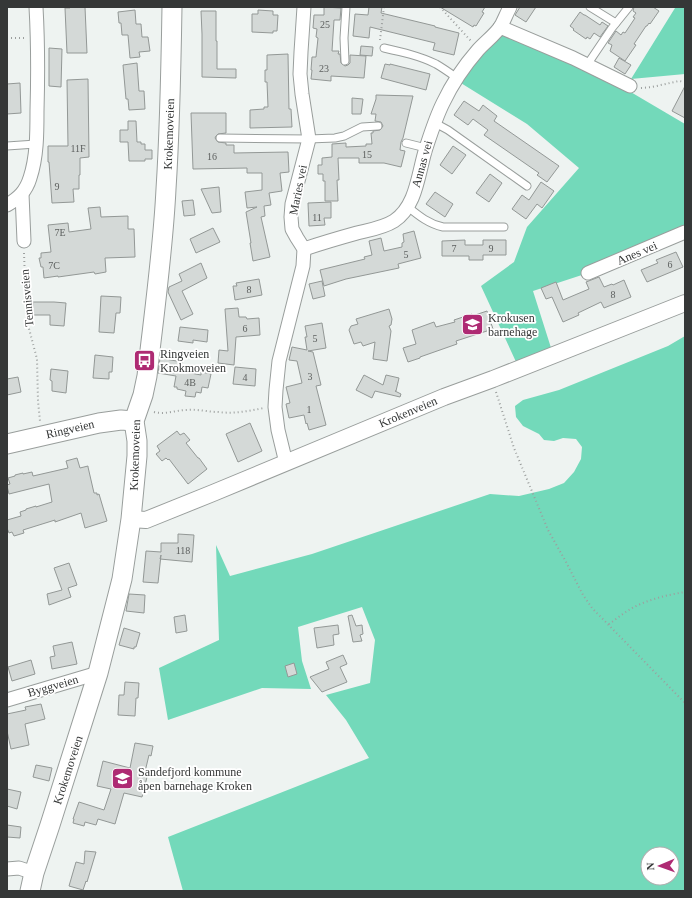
<svg xmlns="http://www.w3.org/2000/svg" width="692" height="898" viewBox="0 0 692 898" font-family="Georgia,serif">
<rect width="100%" height="100%" fill="#eef3f1"/>
<!-- green -->
<g fill="#73d9ba" fill-rule="evenodd">
<path d="M674,7H685V74L631,79L675,8Z"/>
<path d="M500,27L573,58L685,124V232L588,273L533,291L552,351L517,364L481,286L514,262L527,227L579,168L527,124L456,80Z"/>
<path d="M685,336V891H183L168,837L369,758L346,720L326,695L370,683L375,640L362,607L298,627L302,661L311,689L262,688L168,720L159,668L219,640L216,545L230,576L312,554L490,494L519,496L549,489L564,483L574,472L581,459L582,447L576,439L563,438L554,441L544,440L539,434L523,426L516,417L515,406L523,400L559,390L668,346ZM648,854H672V878H648Z"/>
</g>
<!-- building -->
<g fill="#d4d9d7" stroke="#939896">
<path d="M70,7H85L87,53H67L65,8H70Z"/>
<path d="M324,7L341,8L340,20H334L332,51H339L338,54H340L341,63L345,66L348,65L350,63V55L366,56L364,78L331,76V81L311,79L312,70H311L312,57H316L318,38L316,37L317,29L313,28L314,15H324Z"/>
<path d="M369,7H382L381,13L435,26V27L459,33L454,55L433,50L435,43L370,27L369,38L353,36L355,14L368,15Z"/>
<path d="M440,7H485L482,12L484,13L476,26L474,25L473,27Z"/>
<path d="M520,7H536L526,22L515,15Z"/>
<path d="M634,7H653L659,11L650,24L649,23L647,26H646L634,44L636,45L625,61L610,51L612,45L608,43L616,31L621,35L623,32L625,33L635,18L633,17L636,13L633,11Z"/>
<path d="M135,10L136,24H141L142,37H148L150,51L139,52L140,57L130,58L128,35H122L121,23H119L118,12Z"/>
<path d="M258,10L273,11V15H278L277,31H273V33L252,32V14H258Z"/>
<path d="M201,11H216V41H217V69H236V78L202,77V34Z"/>
<path d="M580,12L584,15H585L600,25L602,22L608,26L600,37L594,33L590,39L587,37L586,39L573,30L574,29L570,26Z"/>
<path d="M361,46L373,47L372,56L360,55Z"/>
<path d="M49,48L62,49L61,87L49,86Z"/>
<path d="M288,54L289,109H291L292,127L250,128V110L264,109V107H268L267,82H265V70H267V55Z"/>
<path d="M619,58L631,65L625,74L614,67Z"/>
<path d="M137,63L139,91H144L145,109L129,110L128,99H126L123,65Z"/>
<path d="M385,64L390,65V64L430,74L426,90L381,78Z"/>
<path d="M88,79L89,157L80,158V175H79V189H73L74,202L52,203L49,162H48V146H68L67,80Z"/>
<path d="M20,83L21,113L7,114V84Z"/>
<path d="M685,86V118L672,111Z"/>
<path d="M376,95L413,96L403,138L401,142L400,150L405,151L401,167L384,163H359V158H338L339,180H337L338,201H325V181H323V174H318V165H322V158L332,157V144L346,143V147L366,146V144H372L371,133H373V131L380,130L383,126L381,122L375,121L376,114H371L376,99Z"/>
<path d="M352,98L363,99L361,114H352Z"/>
<path d="M464,101L479,111L483,105L497,116L494,121L559,166L547,182L537,175L539,173L484,135L488,130L473,119L468,125L454,115Z"/>
<path d="M191,113H226V133L218,134L216,136L215,138L218,142L226,143V145H234V153L288,152L289,172L280,173L282,191L269,193L271,205L264,206L265,216L261,217L270,257L253,261L250,243H251L246,212L257,207L247,208L245,192L262,190V173H247V168L193,169Z"/>
<path d="M128,121H136L137,142H141V144H145V150H152V159H145V161H129L128,142H120V130H128Z"/>
<path d="M453,146L466,155L452,174L440,165Z"/>
<path d="M490,174L502,183L489,202L476,193Z"/>
<path d="M541,182L554,191L542,208L537,204L526,219L512,209L522,195L529,200Z"/>
<path d="M219,187L221,212L212,213L201,189Z"/>
<path d="M435,192L453,204L445,217L426,204Z"/>
<path d="M193,200L195,215L184,216L182,201Z"/>
<path d="M331,202V218H324L325,225L309,226L308,203Z"/>
<path d="M100,207L101,217L128,216V229H134L135,257L105,258L106,272L95,274L94,272L58,277V276L44,278L43,267H41L39,258H41V253L51,252L48,225L68,223L69,232L91,229L88,208Z"/>
<path d="M213,228L220,242L196,253L190,239Z"/>
<path d="M414,231L421,258L398,264L399,268L346,279L324,286L320,270L365,259L364,257L372,255L369,241L381,238L384,251L402,247V243L404,242L403,234Z"/>
<path d="M465,240V245H483V240H506V255H483V260H469V256H442V241Z"/>
<path d="M676,252L683,267L647,282L641,270L658,263L656,260Z"/>
<path d="M201,263L207,278L182,291L193,314L181,320L168,292L169,287L182,281L179,274Z"/>
<path d="M599,277L604,287L612,284L613,285L624,280L631,297L604,308L601,302L578,313L579,315L563,322L552,297L546,299L541,288L556,282L563,300L589,289L586,282Z"/>
<path d="M259,279L262,295L235,300L233,286H237L236,283Z"/>
<path d="M322,281L325,296L313,299L309,284Z"/>
<path d="M101,296L121,297L120,313H116L114,333L99,332Z"/>
<path d="M33,302H54L66,303L64,326L50,325V315H33Z"/>
<path d="M238,308L239,317H246L247,319L259,318L260,335L236,337L234,365L218,363L219,350L228,351L225,309Z"/>
<path d="M389,309L392,319L391,325L389,326L391,331L387,361L373,359L375,342L363,346L361,342L354,344L349,330L351,326L358,324L356,319Z"/>
<path d="M487,311L493,329L456,341L457,344L420,357V358L408,362L403,348L416,344L412,330L434,322L436,327L455,322L454,320L472,314V316Z"/>
<path d="M322,323L326,348L308,351L313,352L321,385L316,386L326,425L309,430L307,423L306,424L304,415L289,418L286,404L290,403L286,387L302,383L297,361L289,360L292,347L307,350L305,337H307L305,326Z"/>
<path d="M180,327L208,330L207,342L193,340V343L178,341Z"/>
<path d="M95,355L113,357L112,372H109V379L93,378Z"/>
<path d="M160,358L182,362L180,371L201,375V372L211,374L208,388L202,387L201,393L196,392L195,397L185,396L186,391L177,389V387H174L176,376L158,373Z"/>
<path d="M235,367L256,369L255,386L233,384Z"/>
<path d="M51,369L68,371L66,393L52,391V381L50,380Z"/>
<path d="M364,375L383,385L386,375L399,378L396,391H395L401,394L400,397L375,391L372,398L356,390Z"/>
<path d="M18,377L21,392L7,395V379Z"/>
<path d="M250,423L262,451L238,462L226,434Z"/>
<path d="M177,431L180,435L184,433L190,440L186,443L198,458H199L207,469L188,484L169,459L168,460L166,458L162,461L156,454L160,451L157,446Z"/>
<path d="M77,458L80,468L88,466V467L94,493H97V495L99,494L107,521L85,528L81,513L55,522V520L23,530L24,533L14,536L12,532L9,533L7,528V520L21,516L20,512L26,510V509L36,506V507L52,502L49,484L9,494L7,486V485L10,484L8,478L15,476V475L23,473V474L32,472L33,476L68,468L66,461Z"/>
<path d="M178,534L194,535L192,562L160,559L161,555L158,583L143,582L146,551L161,552V543H178Z"/>
<path d="M69,563L77,585L68,588L71,597L49,605L47,594L62,590L54,568Z"/>
<path d="M129,594L145,595L144,613L126,611Z"/>
<path d="M185,615L187,631L176,633L174,617Z"/>
<path d="M352,615L356,626L362,625L363,634L360,635L362,641L353,642L348,616Z"/>
<path d="M338,625L339,634L333,635L334,645L317,648L314,628Z"/>
<path d="M124,628L140,633L136,647H134V649L119,645Z"/>
<path d="M72,642L77,664L52,669L50,657L55,656L53,646Z"/>
<path d="M343,655L347,664L340,667L347,682L322,692L310,677L329,669L326,662Z"/>
<path d="M31,660L35,674L12,681L8,667Z"/>
<path d="M294,663L297,674L288,677L285,666Z"/>
<path d="M125,682L139,683L138,698H136L135,716L118,715L119,695H124Z"/>
<path d="M41,704L45,719L25,724L29,745L11,749L7,731V714L26,710L25,707Z"/>
<path d="M135,743L153,746L151,756L149,755L144,776L147,777L142,797L124,793L115,824L98,819L96,825L85,822L84,826L73,823L74,819H73L79,802L104,810L111,789L97,786L103,761L130,768Z"/>
<path d="M36,765L52,768L49,781L33,777Z"/>
<path d="M7,789L21,792L17,809L7,806Z"/>
<path d="M7,825L21,827L20,838L7,837Z"/>
<path d="M85,851L96,852L87,882L86,881L83,890L69,886L76,862L84,864Z"/>
</g>
<g fill="none" stroke-linecap="round" stroke-linejoin="round">
<defs>
<g id="service">
<path d="M590,7L616,23"/>
<path d="M384,48C402,52 420,56 436,64C443,68 450,73 457,78"/>
<path d="M345,61L344,38L346,7"/>
<path d="M587,65L612,28L629,7"/>
<path d="M435,123L448,130L527,186"/>
<path d="M220,138L309,139L335,138L344,136L362,127L378,126"/>
<path d="M406,143L426,148"/>
<path d="M7,146L36,144"/>
<path d="M408,207C419,216 429,224 443,227H504"/>
</g>
<g id="minor">
<path d="M500,27L573,58L630,86"/>
<path d="M22,194L24,241"/>
<path d="M7,205C19,198 26,191 30,178C37,157 37,133 37,111C38,76 38,42 36,7"/>
<path d="M304,249C322,243 339,238 357,233C369,230 383,228 394,221C417,206 418,173 426,148C431,133 436,117 443,103C452,84 464,66 478,50C485,42 495,35 501,26C504,20 507,13 510,7"/>
<path d="M588,273L685,232"/>
<path d="M286,463L278,430L275,407L276,390L279,361L303,266L304,249L297,238L292,229L291,217L292,204L297,185L309,139L302,94L300,74L301,52L304,7"/>
<path d="M7,700L98,673"/>
<path d="M7,869L19,868L34,873"/>
</g>
<path id="tertiary" d="M131,519L146,520L213,493L444,397L493,379L685,303"/>
<g id="secondary">
<path d="M7,444L99,423L121,420L134,421"/>
<path d="M30,891L34,873L50,825L98,673L122,579L131,519L137,456V441L134,421L143,395L147,376C154,314 163,251 166,189C170,128 171,68 172,7"/>
</g>
</defs>
<!-- service casing -->
<use href="#service" stroke="#999e9c" stroke-width="9"/>
<!-- minor casing -->
<use href="#minor" stroke="#999e9c" stroke-width="15"/>
<!-- tertiary casing -->
<use href="#tertiary" stroke="#999e9c" stroke-width="18"/>
<!-- secondary casing -->
<use href="#secondary" stroke="#999e9c" stroke-width="21"/>
<!-- path -->
<g stroke="#9c9f9e" stroke-width="2" stroke-dasharray="1 3" stroke-linecap="butt">
<path d="M440,7L471,41"/>
<path d="M7,38H26"/>
<path d="M380,40L384,7"/>
<path d="M641,88L652,87L679,81L685,82"/>
<path d="M24,253L26,306L27,321L37,359L38,401L40,421"/>
<path d="M496,392L514,448L548,530L566,562L583,595L592,608L685,703"/>
<path d="M154,412C165,415 176,410 187,410C198,409 208,412 218,412C234,414 249,411 264,408"/>
<path d="M609,624C615,620 622,614 629,610C645,600 667,595 685,592"/>
</g>
<!-- service -->
<use href="#service" stroke="#fff" stroke-width="7"/>
<!-- minor -->
<use href="#minor" stroke="#fff" stroke-width="13"/>
<!-- tertiary -->
<use href="#tertiary" stroke="#fff" stroke-width="16"/>
<!-- secondary -->
<use href="#secondary" stroke="#fff" stroke-width="19"/>
</g>
<!-- icons -->
<defs>
<symbol id="school-square" viewBox="-11 -11 22 22"><rect x="-9" y="-9" width="18" height="18" rx="4" fill="#ae2a73" stroke="#fff"/><path d="M0-5L7-2L0 1L-7-2ZM-4 1L0 2.5L4 1V4Q0 6-4 4Z" fill="#fff"/></symbol>
<symbol id="bus-square" viewBox="-11 -11 22 22"><rect x="-9" y="-9" width="18" height="18" rx="4" fill="#ae2a73" stroke="#fff"/><path d="M-5-6H5V4H4V6H2V4H-2V6H-4V4H-5ZM-3.5-4V0h7V-4ZM-3.5 1.2v1.5H-2V1.2ZM2 1.2v1.5H3.5V1.2Z" fill="#fff"/></symbol>
</defs>
<g fill-rule="evenodd">
<use href="#school-square" x="460" y="312" width="25" height="25"/>
<use href="#bus-square" x="132" y="348" width="25" height="25"/>
<use href="#school-square" x="110" y="766" width="25" height="25"/>
</g>
<g text-anchor="middle" dominant-baseline="central" stroke-width="3.5" stroke-linejoin="round" paint-order="stroke">
<!-- number labels -->
<g font-size="10" fill="#5d605f">
<text x="325" y="24">25</text>
<text x="324" y="68">23</text>
<text x="78" y="148">11F</text>
<text x="367" y="154">15</text>
<text x="212" y="156">16</text>
<text x="57" y="186">9</text>
<text x="317" y="217">11</text>
<text x="60" y="232">7E</text>
<text x="454" y="248">7</text>
<text x="491" y="248">9</text>
<text x="406" y="254">5</text>
<text x="670" y="264">6</text>
<text x="54" y="265">7C</text>
<text x="249" y="289">8</text>
<text x="613" y="294">8</text>
<text x="245" y="328">6</text>
<text x="315" y="338">5</text>
<text x="310" y="376">3</text>
<text x="245" y="377">4</text>
<text x="190" y="382">4B</text>
<text x="309" y="409">1</text>
<text x="183" y="550">118</text>
</g>
<!-- street labels -->
<g font-size="12" fill="#353737" stroke="#fff">
<text transform="translate(169 134) rotate(-88)">Krokemoveien</text>
<text transform="translate(422 164) rotate(-74)">Annas vei</text>
<text transform="translate(298 190) rotate(-79)">Maries vei</text>
<text transform="translate(637 253) rotate(-23)">Anes vei</text>
<text transform="translate(27 298) rotate(-95)">Tennisveien</text>
<text transform="translate(408 412) rotate(-23)">Krokenveien</text>
<text transform="translate(70 429) rotate(-13)">Ringveien</text>
<text transform="translate(135 455) rotate(-88)">Krokemoveien</text>
<text transform="translate(53 686) rotate(-16)">Byggveien</text>
<text transform="translate(68 770) rotate(-72)">Krokemoveien</text>
</g>
<!-- poi labels -->
<g font-size="12" fill="#353737" stroke="#fff" text-anchor="start">
<text x="488" y="318">Krokusen<tspan x="488" dy="14">barnehage</tspan></text>
<text x="160" y="354">Ringveien<tspan x="160" dy="14">Krokmoveien</tspan></text>
<text x="138" y="772">Sandefjord kommune<tspan x="138" dy="14">åpen barnehage Kroken</tspan></text>
</g>
</g>
<!-- border -->
<rect width="692" height="898" fill="none" stroke="#353737" stroke-width="16"/>
<!-- north arrow -->
<g transform="translate(660 866) rotate(268)"><circle r="19" fill="#ffffff" stroke="#aeafaf"/>
<path d="M0-3L7 15L0 10L-7 15Z" fill="#ae2a73"/>
<text y="-6" font-size="11" font-weight="bold" text-anchor="middle" fill="#353737">N</text>
</g>
</svg>
